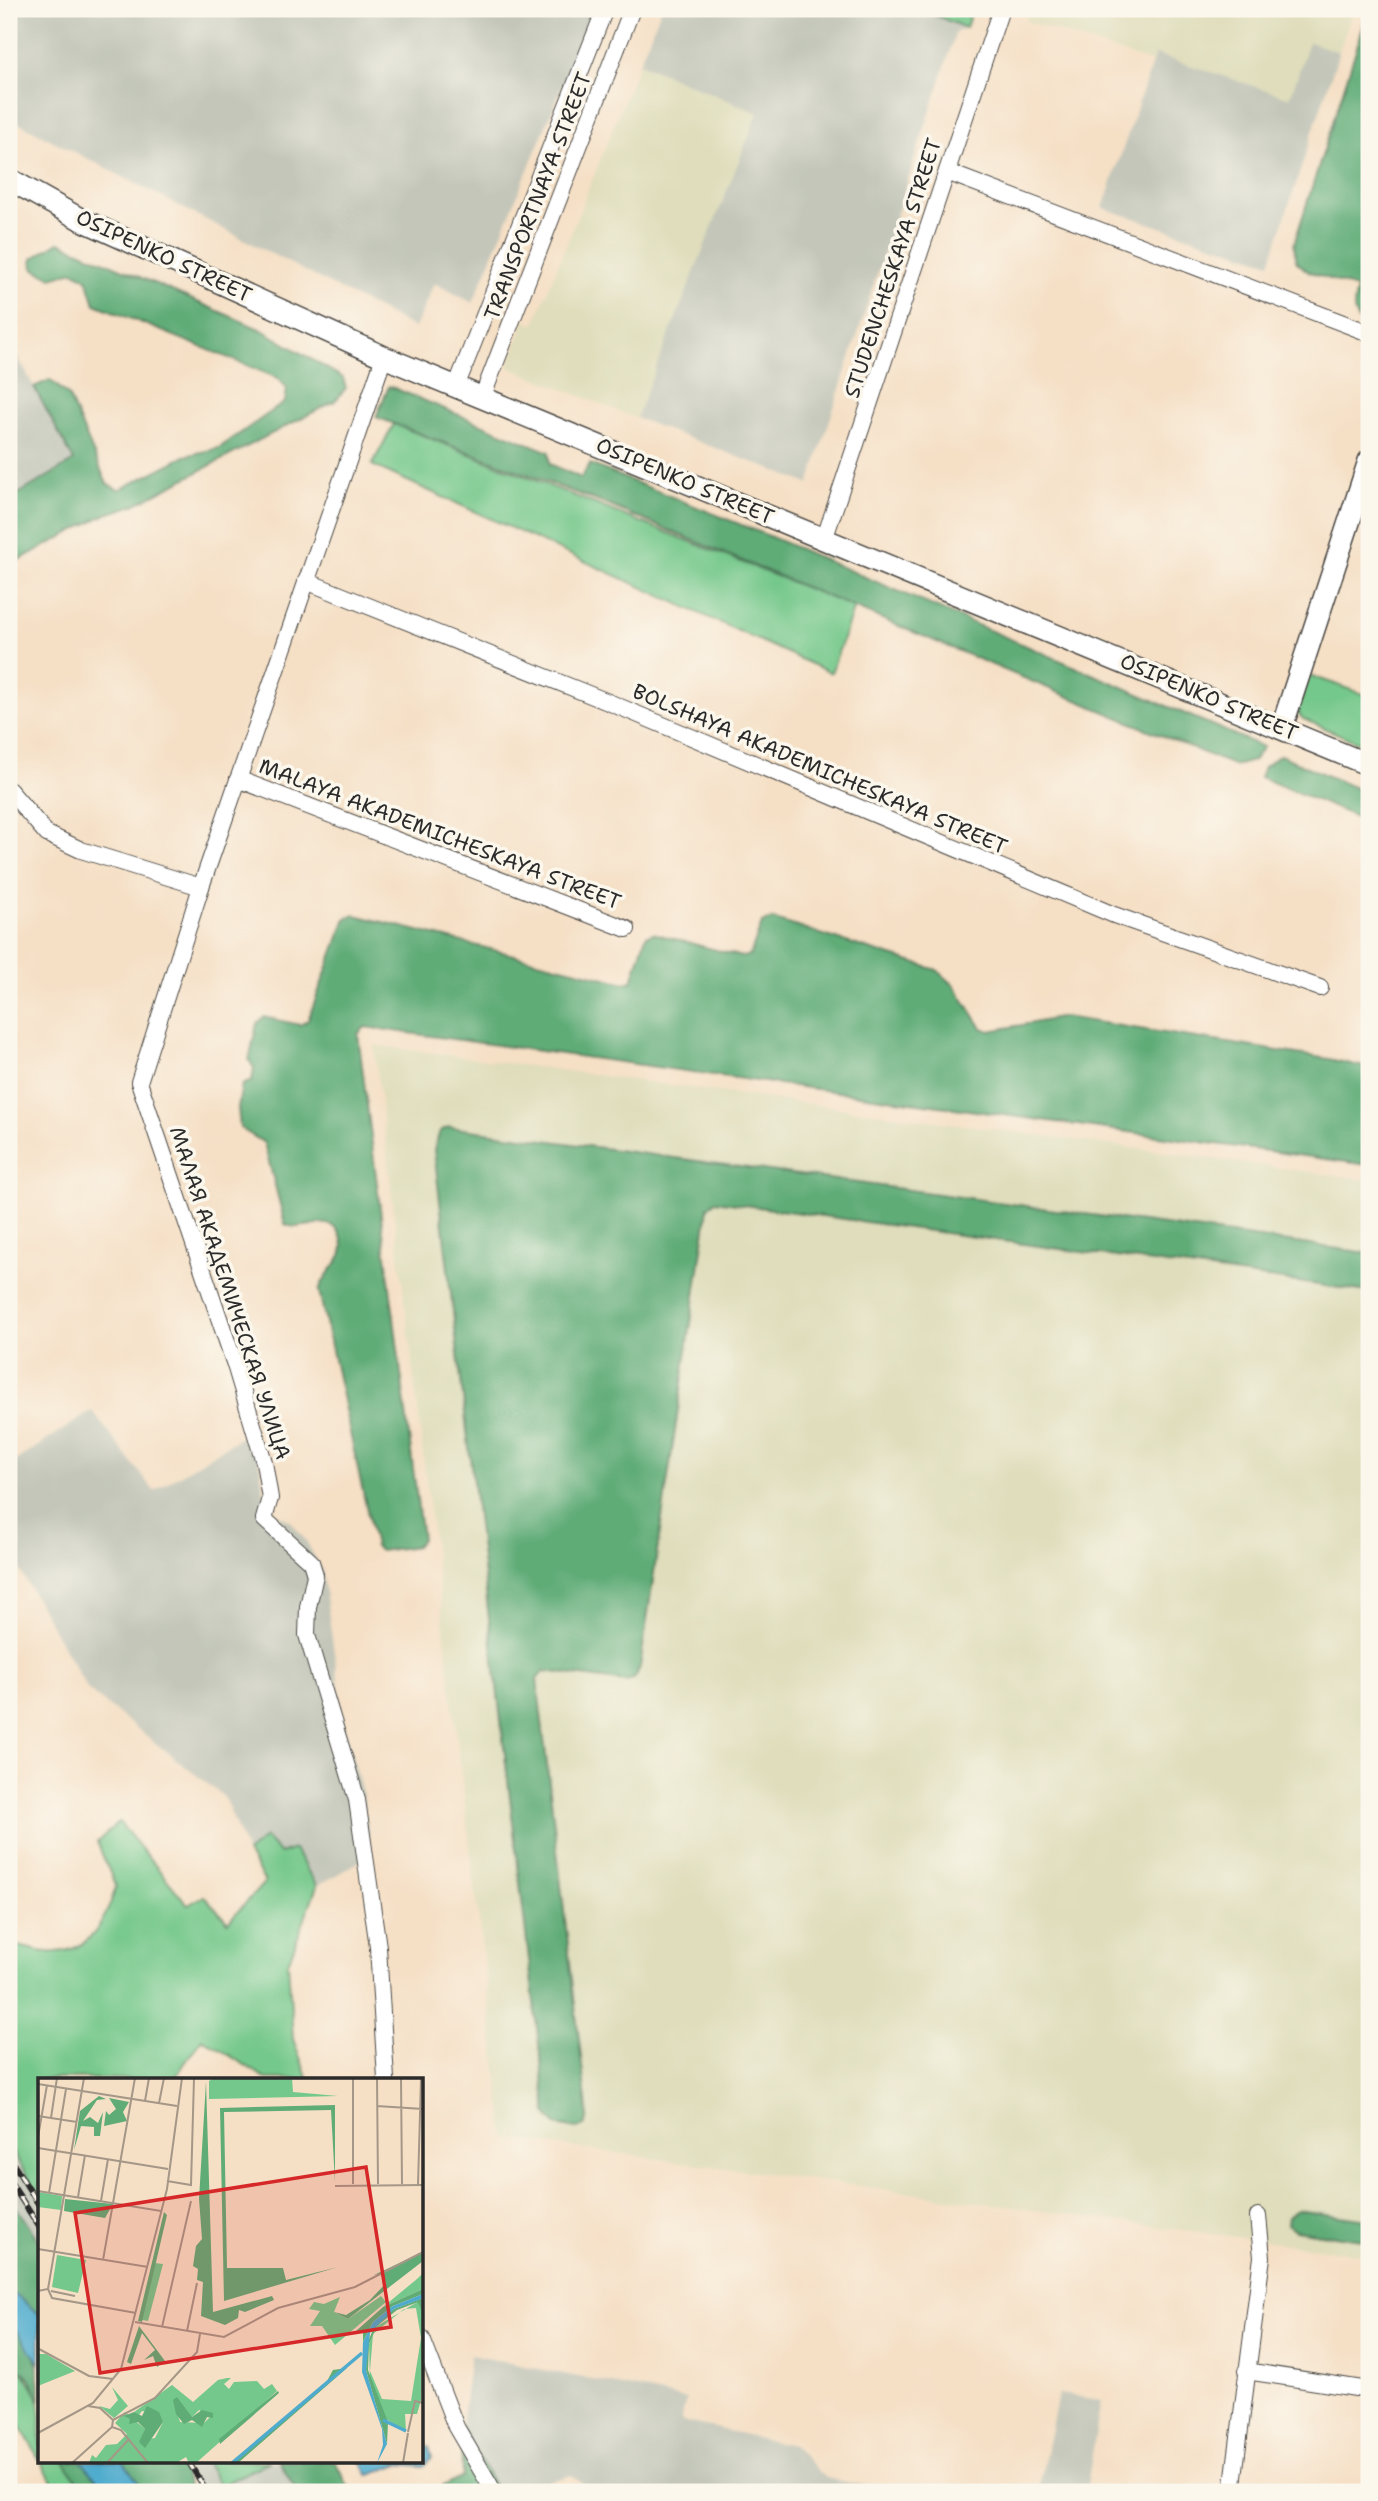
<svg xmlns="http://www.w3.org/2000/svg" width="1378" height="2501" viewBox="0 0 1378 2501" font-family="'Shantell Sans',sans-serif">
<rect width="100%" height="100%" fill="#fbf7ec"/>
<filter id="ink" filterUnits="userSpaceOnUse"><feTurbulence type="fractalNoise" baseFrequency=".0143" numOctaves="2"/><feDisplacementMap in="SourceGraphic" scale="14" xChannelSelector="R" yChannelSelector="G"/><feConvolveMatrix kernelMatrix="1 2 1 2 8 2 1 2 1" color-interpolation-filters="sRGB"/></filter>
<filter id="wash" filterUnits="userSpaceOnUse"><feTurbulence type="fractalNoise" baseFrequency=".00686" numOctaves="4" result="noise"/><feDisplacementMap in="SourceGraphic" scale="28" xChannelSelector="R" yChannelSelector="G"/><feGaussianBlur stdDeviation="1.57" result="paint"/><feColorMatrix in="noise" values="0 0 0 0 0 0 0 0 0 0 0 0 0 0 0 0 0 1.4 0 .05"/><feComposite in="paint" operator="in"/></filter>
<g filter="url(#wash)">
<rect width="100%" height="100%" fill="#f5dfc5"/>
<!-- built -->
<g fill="#dfddbb">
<path d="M1029,9H1353L1339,52L1309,43L1291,99L1156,54L1153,63L1026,21Z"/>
<path d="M639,63L759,113L636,418L508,367L525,321L534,325Z"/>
<path d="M374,1045L1369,1180V2255L505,2138Z"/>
</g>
<!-- industrial -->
<g fill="#c3c6b9">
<path d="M9,9H594L473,303L434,283L415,328L9,118Z"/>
<path d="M661,9H919L966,28L956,32L809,484L636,418L758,113L639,63Z"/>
<path d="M1309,42L1339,52L1270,263L1103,208L1155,54L1290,98Z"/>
<path d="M9,341L104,515L9,565Z"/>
<path d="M92,1411L154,1491L254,1429L267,1510L290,1520L306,1541L322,1570L345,1728L363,1796L372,1854L317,1886L294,1849L280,1855L265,1838L247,1853L224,1797L88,1690L9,1551V1465Z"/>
<path d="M9,2146L40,2197V2243L9,2195Z"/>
<path d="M470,2355L686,2399L681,2421L792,2445L826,2478L897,2492H593L571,2475L513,2492H498L461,2427Z"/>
<path d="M1058,2394L1101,2400L1086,2492H1038Z"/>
<path d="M181,2461H204L220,2486L270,2461H279L297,2492H200Z"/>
</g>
<!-- green -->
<g fill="#74c88b" stroke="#507a5b" stroke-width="2">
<path d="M919,9H972L966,28Z"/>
<path d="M394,424L854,607L831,673L372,465Z"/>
<path d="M1309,675L1369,696V747L1303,719L1297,712Z"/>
<path d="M119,1822L188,1905L204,1896L228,1922L265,1882L247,1853L265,1838L280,1854L294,1849L317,1886L288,1963L293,2039L308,2079H267L202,2038L174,2079H40V2197L9,2146V1945C21,1945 34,1951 47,1952C90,1955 105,1922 116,1887L97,1842Z"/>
<path d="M9,2359C49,2395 40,2410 40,2461H64L85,2492H58L9,2406Z"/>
<path d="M204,2461H270L220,2486Z"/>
</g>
<!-- forest -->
<g fill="#5fac77" stroke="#456c51" stroke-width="2">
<path d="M1369,9V329C1351,317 1352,309 1357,289L1307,271L1296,261L1294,244Z"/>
<path d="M59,242L262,330L343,378L346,388L335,401L134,505L104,515L19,560L9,539V482L18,494L74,461L34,387L50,380L68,395L107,484L119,490L185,456L219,448L285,402L287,388L278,378L95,304L87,279L73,271L52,278L33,268L32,259Z"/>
<path d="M389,386L549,452L550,464L581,478L590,464L769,536L1263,747L1253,761L1235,766L608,505L376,417Z"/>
<path d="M1280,755L1369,794L1367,809L1361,819L1260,777L1264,767Z"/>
<path d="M355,915L625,983L632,981L646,936L653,933L742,957L750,955L762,923L772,919L937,970L954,985L982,1028L990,1031L1064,1017L1329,1059L1369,1068V1165L365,1027L358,1034L422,1539L416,1546L380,1551L375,1547L319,1291C324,1269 352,1259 340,1234C329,1212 301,1234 285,1224L264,1143L240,1128L238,1108L242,1085L252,1081L254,1068L249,1060L257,1024L264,1017L300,1025L308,1020L346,918Z"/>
<path d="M449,1127L1369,1253V1292L715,1201L708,1208L640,1667L635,1678L626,1682L544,1671L537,1679L588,2117L584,2126L577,2129L556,2125L547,2113L434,1150L440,1131Z"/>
<path d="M13,2202L40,2243V2315L9,2290V2215Z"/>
<path d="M1297,2210L1369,2220V2241L1295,2230L1287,2224L1288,2216Z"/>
<path d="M9,2327C39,2345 40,2371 40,2402L31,2379L9,2359Z"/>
<path d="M461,2427L498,2492H433L462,2476Z"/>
<path d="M64,2461H81L108,2492H85Z"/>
<path d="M123,2461H180L190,2492H145Z"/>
<path d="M279,2461H335L351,2492H297Z"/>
</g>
<!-- water -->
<g fill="#4eabcd" stroke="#3c6b7c" stroke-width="2">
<path d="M9,2290L40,2315V2364L17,2332L9,2327Z"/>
<path d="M422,2443L429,2447L432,2458L424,2466L398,2464L368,2476L361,2461H422Z"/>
<path d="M81,2461H123L145,2492H108Z"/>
</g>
</g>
<g filter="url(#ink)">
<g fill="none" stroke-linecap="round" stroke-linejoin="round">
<defs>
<g id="minor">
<path d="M947,172L1369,333"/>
<path d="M384,357L201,887L139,1082L235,1365L264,1462L270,1498L264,1519L311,1562L315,1575L308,1607L307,1635L357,1800L378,1947L386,2079"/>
<path d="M456,387L605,9"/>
<path d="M482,398L632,9"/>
<path d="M824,540L1001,9"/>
<path d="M306,581L613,704L1114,915L1320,988"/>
<path d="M238,779L627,929"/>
<path d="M9,790L47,834L81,850L201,887"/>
<path d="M422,2339L456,2427L494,2492"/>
<path d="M1246,2371L1369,2390"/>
<path d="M1232,2492L1262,2257L1258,2216"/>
</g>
<g id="major">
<path d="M9,179L80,219L384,357L1369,765"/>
<path d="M1282,727L1369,461"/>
</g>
</defs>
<!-- minor casing -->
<use href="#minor" stroke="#494642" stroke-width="18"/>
<!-- major casing -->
<use href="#major" stroke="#494642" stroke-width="24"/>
<!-- minor -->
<use href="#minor" stroke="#fff" stroke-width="16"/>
<!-- major -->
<use href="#major" stroke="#fff" stroke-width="21"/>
<defs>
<g id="rail">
<path d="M9,2157L40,2207"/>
<path d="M9,2180L40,2228"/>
<path d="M188,2461L207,2492"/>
</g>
</defs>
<!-- rail casing -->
<use href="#rail" stroke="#2b2b2b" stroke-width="6"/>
<!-- rail -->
<use href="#rail" stroke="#fbf7ec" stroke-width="3.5" stroke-dasharray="10" stroke-linecap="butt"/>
</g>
</g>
<g text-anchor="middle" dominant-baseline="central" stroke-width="7" stroke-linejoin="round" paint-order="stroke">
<!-- street labels -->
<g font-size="21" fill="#2b2b2b" stroke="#fbf7ec">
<text transform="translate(538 196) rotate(-69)">TRANSPORTNAYA STREET</text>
<text transform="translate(164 256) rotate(25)">OSIPENKO STREET</text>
<text transform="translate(893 268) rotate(-72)">STUDENCHESKAYA STREET</text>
<text transform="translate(685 481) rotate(23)">OSIPENKO STREET</text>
<text transform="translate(1209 697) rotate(23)">OSIPENKO STREET</text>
<text transform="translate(820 769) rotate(23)">BOLSHAYA AKADEMICHESKAYA STREET</text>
<text transform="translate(440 834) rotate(21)">MALAYA AKADEMICHESKAYA STREET</text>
<text transform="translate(230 1293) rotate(72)">МАЛАЯ АКАДЕМИЧЕСКАЯ УЛИЦА</text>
</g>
</g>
<!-- overview -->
<g transform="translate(38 2078)">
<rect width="385" height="385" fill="#f5dfc5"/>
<path d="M176,0H254L255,14L300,18L171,21V3ZM0,114L24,118L23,132L0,129ZM19,177L48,182L40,215L14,209ZM117,185L125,186L110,243L104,242ZM385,195V211L345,229L379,201ZM343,218L348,224L297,267L284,248H272L282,233L271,231L276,224L286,226L302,219L296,234L310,241ZM381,223L385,236L383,322L379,336H367L368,353L346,340L332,303L331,266L339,248ZM378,230L383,260L373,323L344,321L332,293L335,256L366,231ZM0,276H8L37,293L0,308ZM189,300H193L186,306L191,311L196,304L219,303L226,311L234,306L239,313L158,385H151L148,379L138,385H51L54,377L58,380L68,367L79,366L89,356L77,345L87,334L107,351L103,362L117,360L125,344L118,335L104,333L100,338L96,334L134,307L155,324L180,302ZM138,329L154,339L161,332L172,339L166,345L142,344ZM74,309L90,328L76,340L61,328L72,331L80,322Z" fill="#74c88b" fill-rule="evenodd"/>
<path d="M168,4L175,234L234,218L236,222L207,234L201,232L200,240L187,247L163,238L165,204L159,202L160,191L155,188L158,168L164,161L161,121ZM61,18L68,21L59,22L45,43L52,39L60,45L65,34L62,58H56V49L43,48L36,72L42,33ZM71,20L91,24L85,34L89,43L66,48L68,33L71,37L78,31ZM297,27V104L293,32L186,34L189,190H245L248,202L300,189L186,223L182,30ZM27,121L75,126L67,140L26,133ZM126,134L129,137L104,244L100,243ZM385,174V183L310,241L296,234L308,237L332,222L348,205L342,196L336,197ZM385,211V216L355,228L335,244L325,264V255L318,253L345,229ZM385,220V236L380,224L359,232L339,248L331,266L330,292L350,344L349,366L328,292L329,266L337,247L356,231ZM101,248L127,283L119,289L115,278L106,282L117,272L104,255L93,286L89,284ZM309,290L200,385H194L288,305L295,292ZM240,313L241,315L182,366L181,361ZM139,319L154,339L164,332L175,335V340L169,339L164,349L154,342L146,346L138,336L135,322ZM109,328L121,334L125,344L107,370L101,364L107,351L100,344L91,346L92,341L86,338L96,334L104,338Z" fill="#5fac77"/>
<path d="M385,216L383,221L356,231L332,255L328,292L349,366L339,385L345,367L344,351L324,294L325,264L335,244L355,228Z" fill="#4eabcd"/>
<path fill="none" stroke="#4eabcd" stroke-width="3.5" d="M345,342L368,353M194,385L324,275"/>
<path fill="none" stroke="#a49787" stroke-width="2" d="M315,0V106M339,0L340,106M363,0L364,106M0,6L139,28M107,23L111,0M121,25L126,0M339,28L385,31M0,38L39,44M13,40L19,0M0,59L9,7M0,70L130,91M129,103L153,107L156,0M380,107L383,0M297,108L385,107M0,113L123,133M11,115L28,11M40,119L47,77M63,123L70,81M0,171L110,189M65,182L97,0M10,211L14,220L98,235M0,213L10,211L46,0M13,213L37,218M97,244L186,259L240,230L317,209L385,174M124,249L153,123M149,253L159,205M1,271L51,298L75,301M50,328L62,330L75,342L117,320L159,274L162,256M74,349L83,352L110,385M370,354L377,323L385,325M0,355L55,325L83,291L129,111L144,0M34,385L74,349L75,342M69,385L91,361M365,385L370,355"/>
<path fill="#d62828" fill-opacity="0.15" stroke="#d62828" stroke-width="3.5" d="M328,89L353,249L62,295L37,135Z"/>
<rect width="385" height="385" fill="none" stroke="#2b2b2b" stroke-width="3.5"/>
</g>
<!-- margin -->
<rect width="1378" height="2501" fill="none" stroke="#fbf7ec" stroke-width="35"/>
</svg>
